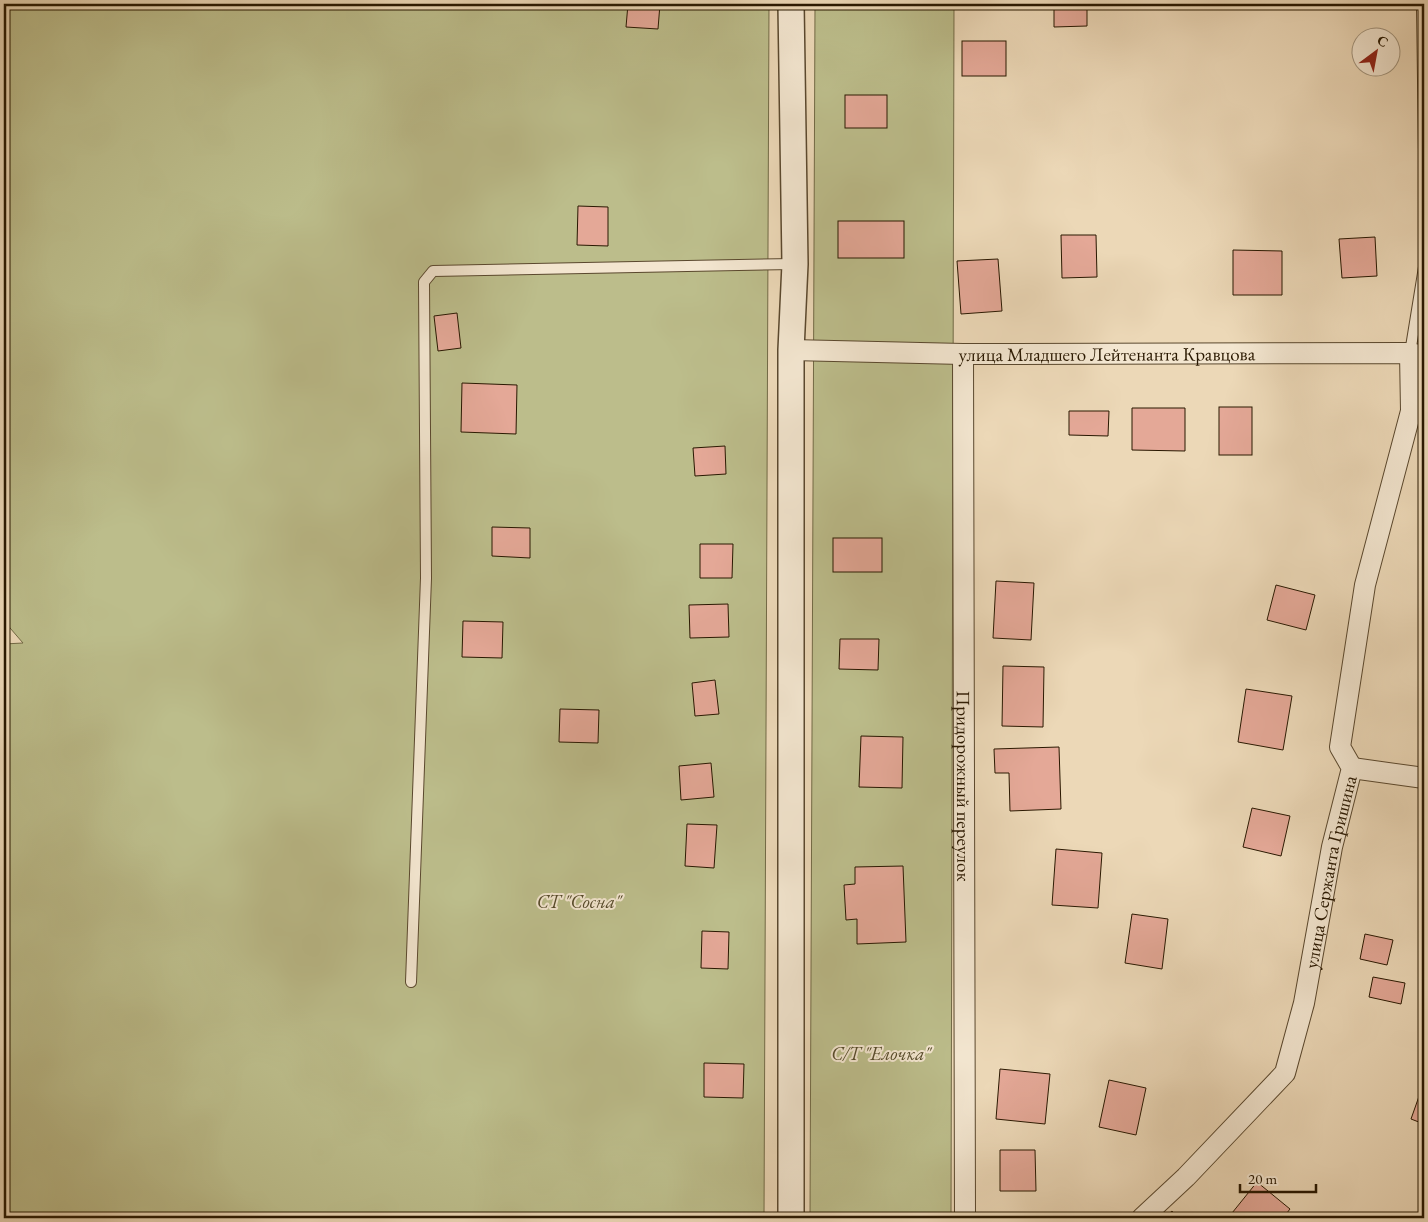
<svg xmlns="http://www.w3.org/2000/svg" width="1428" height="1222" viewBox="0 0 1428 1222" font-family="'EB Garamond',serif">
<rect width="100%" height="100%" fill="#ecd8b7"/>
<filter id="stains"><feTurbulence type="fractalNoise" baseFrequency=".004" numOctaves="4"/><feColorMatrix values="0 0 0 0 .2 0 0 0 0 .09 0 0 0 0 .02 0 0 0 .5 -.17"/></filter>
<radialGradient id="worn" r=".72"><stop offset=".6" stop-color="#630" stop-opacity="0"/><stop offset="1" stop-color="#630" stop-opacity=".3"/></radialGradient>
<!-- green -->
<g fill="#bcbd8b" stroke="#726a46">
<path d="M4,4H769L764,1218H4V644L23,643L4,621Z"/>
<path d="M815,4H954L951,1218H810Z"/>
</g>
<!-- building -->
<g fill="#e4a897" stroke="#291801">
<path d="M628,4H660L658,29L626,27Z"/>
<path d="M1054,4H1087V26L1054,27Z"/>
<rect x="962" y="41" width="44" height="35"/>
<rect x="845" y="95" width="42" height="33"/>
<path d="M578,206L608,207V246L577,245Z"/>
<rect x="838" y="221" width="66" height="37"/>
<path d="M1061,235H1096L1097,277L1062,278Z"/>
<path d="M1375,237L1377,276L1342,278L1339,239Z"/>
<path d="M1233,250L1282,251V295H1233Z"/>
<path d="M998,259L1002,311L961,314L957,261Z"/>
<path d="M457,313L461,348L438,351L434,316Z"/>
<path d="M462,383L517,385L516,434L461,432Z"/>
<rect x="1219" y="407" width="33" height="48"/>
<path d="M1132,408H1185V451L1132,450Z"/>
<path d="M1069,411H1109L1108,436L1069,435Z"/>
<path d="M725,446L726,474L695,476L693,448Z"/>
<path d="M492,527L530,528V558L492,556Z"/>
<rect x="833" y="538" width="49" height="34"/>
<path d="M700,544H733L732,578H700Z"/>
<path d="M996,581L1034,583L1031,640L993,638Z"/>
<path d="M1276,585L1315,595L1306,630L1267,620Z"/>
<path d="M728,604L729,637L690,638L689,605Z"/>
<path d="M463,621L503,622L502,658L462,657Z"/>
<path d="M840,639H879L878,670L839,669Z"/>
<path d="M1003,666L1044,667L1043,727L1002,726Z"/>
<path d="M715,680L719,714L695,716L692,683Z"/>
<path d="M1246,689L1292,696L1283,750L1238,742Z"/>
<path d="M560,709L599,710L598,743L559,742Z"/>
<path d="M861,736L903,737L902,788L859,787Z"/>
<path d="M1059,747L1061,809L1010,811L1009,773H995L994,749Z"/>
<path d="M711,763L714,797L681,800L679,766Z"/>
<path d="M1252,808L1290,816L1281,856L1243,847Z"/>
<path d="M687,824L717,825L714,868L685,866Z"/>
<path d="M1056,849L1102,853L1098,908L1052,905Z"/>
<path d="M903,866L906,942L857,944V919L846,920L844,885L855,884V867Z"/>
<path d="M1132,914L1168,919L1162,969L1125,963Z"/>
<path d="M702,931L729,932L728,969L701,968Z"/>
<path d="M1365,934L1393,940L1387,965L1360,959Z"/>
<path d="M1373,977L1405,983L1401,1004L1369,997Z"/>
<path d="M704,1063L744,1064L743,1098L704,1097Z"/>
<path d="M1000,1069L1050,1074L1045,1124L996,1119Z"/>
<path d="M1109,1080L1146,1088L1136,1135L1099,1127Z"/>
<path d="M1423,1085L1424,1086V1124L1411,1119Z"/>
<path d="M1000,1150H1035L1036,1191H1000Z"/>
<path d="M1257,1182L1290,1209L1283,1218H1228Z"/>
<path d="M1172,1211L1178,1218H1164Z"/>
</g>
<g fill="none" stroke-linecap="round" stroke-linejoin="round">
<defs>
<g id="service">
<path d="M1424,4L1422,10L1424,150"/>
<path d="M1410,353L1424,267"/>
<path d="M411,982L426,578L424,282L433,271L794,264"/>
</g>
<g id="minor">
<path id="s1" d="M791,350L963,354L1410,353L1423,356"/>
<path id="s2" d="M963,354L965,1218"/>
<path d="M1352,768L1424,778"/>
<path id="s3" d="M1142,1218L1186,1177L1285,1073L1304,1003L1332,847L1352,768L1340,747L1365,585L1411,411L1410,353"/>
</g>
<path id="tertiary" d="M791,4L795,264L791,350V1218"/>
</defs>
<!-- service casing -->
<use href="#service" stroke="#5a482e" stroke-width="12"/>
<!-- minor casing -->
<use href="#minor" stroke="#5a482e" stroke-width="22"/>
<!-- tertiary casing -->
<use href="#tertiary" stroke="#5a482e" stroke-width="28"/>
<!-- service -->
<use href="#service" stroke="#f3e6d0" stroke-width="10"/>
<!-- minor -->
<use href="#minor" stroke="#f3e6d0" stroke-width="20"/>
<!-- tertiary -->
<use href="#tertiary" stroke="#f3e6d0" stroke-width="25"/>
</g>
<g text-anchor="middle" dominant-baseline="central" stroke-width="4" stroke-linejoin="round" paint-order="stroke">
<!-- street labels -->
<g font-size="19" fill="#291801" stroke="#f3e6d0">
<text stroke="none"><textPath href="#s1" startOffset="316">улица Младшего Лейтенанта Кравцова</textPath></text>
<text stroke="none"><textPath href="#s2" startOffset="432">Придорожный переулок</textPath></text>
<text stroke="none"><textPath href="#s3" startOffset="410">улица Сержанта Гришина</textPath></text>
</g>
<!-- park labels -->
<g font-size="19" font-style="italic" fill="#554a2a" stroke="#f3e6d0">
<text x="579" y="901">СТ "Сосна"</text>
<text x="881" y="1053">С/Т "Елочка"</text>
</g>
</g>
<!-- margin -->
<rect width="1428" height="1222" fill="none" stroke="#ecd8b7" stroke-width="20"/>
<rect x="5" y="5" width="1418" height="1212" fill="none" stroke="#291801" stroke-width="2.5"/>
<rect x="10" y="10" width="1408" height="1202" fill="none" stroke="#291801"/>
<!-- north arrow -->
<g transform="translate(1376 52) rotate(32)"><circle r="24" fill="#f3e6d0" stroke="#a2947d"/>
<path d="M0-4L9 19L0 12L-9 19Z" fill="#8f2418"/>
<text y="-8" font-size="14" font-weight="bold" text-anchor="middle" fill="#291801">С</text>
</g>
<!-- scale -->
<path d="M1240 1184v8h76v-8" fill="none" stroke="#291801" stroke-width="2.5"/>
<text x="1248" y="1184" font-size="15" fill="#291801" stroke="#f3e6d0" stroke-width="4" paint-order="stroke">20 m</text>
<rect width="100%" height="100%" filter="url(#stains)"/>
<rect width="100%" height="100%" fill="url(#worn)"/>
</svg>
